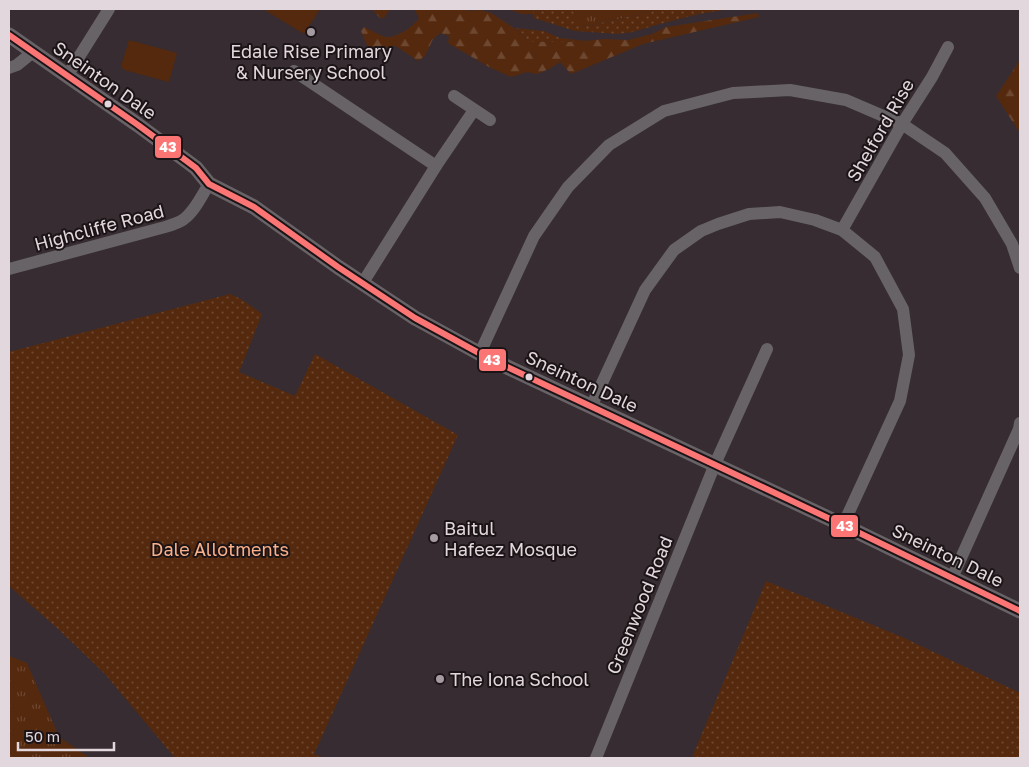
<svg xmlns="http://www.w3.org/2000/svg" width="1029" height="767" viewBox="0 0 1029 767" font-family="'Golos Text',sans-serif">
<defs>
<pattern id="grass-dots" width="8" height="8" patternUnits="userSpaceOnUse" patternTransform="scale(1.25)"><rect width="8" height="8" fill="#55290d"/><path d="M2 2h.1M6 6h.1" fill="none" stroke="#6d4730" stroke-width="1.8" stroke-linecap="round"/></pattern>
<pattern id="forest-firs" width="22" height="20" patternUnits="userSpaceOnUse" patternTransform="scale(1.25)"><rect width="22" height="20" fill="#55290d"/><path d="M5 1l3.5 6h-7zM16 11l3.5 6h-7z" fill="#6d4730"/></pattern>
<pattern id="park-tufts" width="24" height="20" patternUnits="userSpaceOnUse" patternTransform="scale(1.25)"><rect width="24" height="20" fill="#55290d"/><path d="M3 7l-1-3M5 7V3M7 7l1-3M15 17l-1-3M17 17v-4M19 17l1-3" fill="none" stroke="#6d4730"/></pattern>
</defs>
<rect width="100%" height="100%" fill="#362c31"/>
<!-- grass -->
<g fill="url(#grass-dots)">
<path d="M532,9H572L582,27L663,9H731L699,14L656,25L633,32L618,34L575,31L534,18Z"/>
<path d="M515,28L544,31L560,38L587,41L573,42H526L523,34Z"/>
<path d="M230,294L241,299L262,314L239,372L295,396L315,354L458,435L314,754L325,758H175L105,674L56,627L9,586V352Z"/>
<path d="M766,581L902,637L1020,693V758H692L695,750Z"/>
</g>
<!-- forest -->
<g fill="url(#forest-firs)">
<path d="M372,9H390L384,18H380Z"/>
<path d="M414,9H462L470,11L480,10L491,13L523,34L526,42H573L605,39L628,40L652,34L666,27L758,13L759,17L643,44L571,74L560,62L549,69L537,74L527,72L511,77L489,67L448,43L449,36L440,33L433,39L425,56L418,61L396,46L369,50L361,31L364,27C369,29 382,37 387,37C398,37 413,27 419,18Z"/>
<path d="M508,9H532L534,14H522Z"/>
<path d="M1020,60V133L996,96Z"/>
</g>
<!-- park -->
<g fill="url(#park-tufts)">
<path d="M572,9H663L581,27Z"/>
<path d="M9,656L27,663L59,737L90,758H9Z"/>
</g>
<!-- pitch -->
<g fill="#55290d">
<path d="M263,9H320L304,34Z"/>
<path d="M129,40L177,53L169,82L124,70L121,66Z"/>
</g>
<g fill="none" stroke-linecap="round" stroke-linejoin="round">
<!-- minor -->
<g stroke="#686367" stroke-width="12">
<path d="M9,68L17,65L33,52"/>
<path d="M294,71L436,166"/>
<path d="M67,76L109,9"/>
<path d="M454,96L490,120"/>
<path d="M842,230L902,124L932,77L948,47"/>
<path d="M9,269L165,227C172,225 179,223 184,219C195,211 202,195 209,184"/>
<path d="M362,284L436,166L474,110"/>
<path d="M480,353L534,236L568,187L609,145L664,111L733,93L790,90L846,100L902,124L945,153L985,198L1012,244L1020,268"/>
<path d="M591,407L645,290L674,250L701,231L718,224L749,214L780,212L815,220L842,230L875,257L903,309L909,355L900,401L843,525"/>
<path d="M952,578L1019,429L1020,423"/>
<path d="M596,758L715,464L767,349"/>
</g>
<!-- tertiary -->
<path stroke="#686367" stroke-width="15" d="M9,35L138,125L188,162L196,168L209,184L254,207L338,267L415,318L488,358L843,525L1020,611"/>
<defs>
<path id="bus-1" d="M9,35L138,125L188,162L196,168L209,184L254,207L338,267L415,318L488,358L843,525L1020,611"/>
</defs>
<!-- bus-1 casing -->
<use href="#bus-1" stroke="#1b1417" stroke-width="10"/>
<!-- bus-1 -->
<use href="#bus-1" stroke="#fc7575" stroke-width="6"/>
</g>
<!-- markers -->
<g fill="#a69ba0" stroke="#1b1417" stroke-width="2">
<circle cx="311" cy="32" r="5"/>
<circle cx="434" cy="538" r="5"/>
<circle cx="440" cy="679" r="5"/>
</g>
<g fill="#e2d7dc" stroke="#1b1417" stroke-width="2">
<circle cx="108" cy="104" r="4.5"/>
<circle cx="529" cy="377" r="4.5"/>
</g>
<g text-anchor="middle" dominant-baseline="central" stroke-width="4" stroke-linejoin="round" paint-order="stroke">
<!-- poi labels -->
<g font-size="18" fill="#e2d7dc" stroke="#1b1417" text-anchor="start">
<text x="311" y="51" text-anchor="middle">Edale Rise Primary<tspan x="311" dy="21">&amp; Nursery School</tspan></text>
<text x="444" y="528">Baitul<tspan x="444" dy="21">Hafeez Mosque</tspan></text>
<text x="450" y="679">The Iona School</text>
</g>
<!-- street labels -->
<g font-size="18" fill="#e2d7dc" stroke="#1b1417">
<text transform="translate(105 80) rotate(35)">Sneinton Dale</text>
<text transform="translate(880 130) rotate(-60)">Shelford Rise</text>
<text transform="translate(99 227) rotate(-15)">Highcliffe Road</text>
<text transform="translate(582 381) rotate(25)">Sneinton Dale</text>
<text transform="translate(948 555) rotate(26)">Sneinton Dale</text>
<text transform="translate(639 605) rotate(-68)">Greenwood Road</text>
</g>
<!-- park labels -->
<g font-size="18" fill="#fab088" stroke="#1b1417">
<text x="220" y="549">Dale Allotments</text>
</g>
</g>
<g stroke="#1b1417" stroke-width="2">
<rect x="154" y="135" width="28" height="24" rx="5" fill="#fc7575"/>
<rect x="478" y="348" width="29" height="24" rx="5" fill="#fc7575"/>
<rect x="830" y="514" width="29" height="24" rx="5" fill="#fc7575"/>
</g>
<g font-size="14" text-anchor="middle" font-weight="bold" fill="#fff">
<text x="168" y="152">43</text>
<text x="492" y="365">43</text>
<text x="845" y="531">43</text>
</g>
<!-- border -->
<rect width="1029" height="767" fill="none" stroke="#e2d7dc" stroke-width="20"/>
<!-- scale -->
<path d="M18 742v8h96v-8" fill="none" stroke="#e2d7dc" stroke-width="2.5"/>
<text x="25" y="742" font-size="15" fill="#e2d7dc" stroke="#1b1417" stroke-width="4" paint-order="stroke">50 m</text>
</svg>
